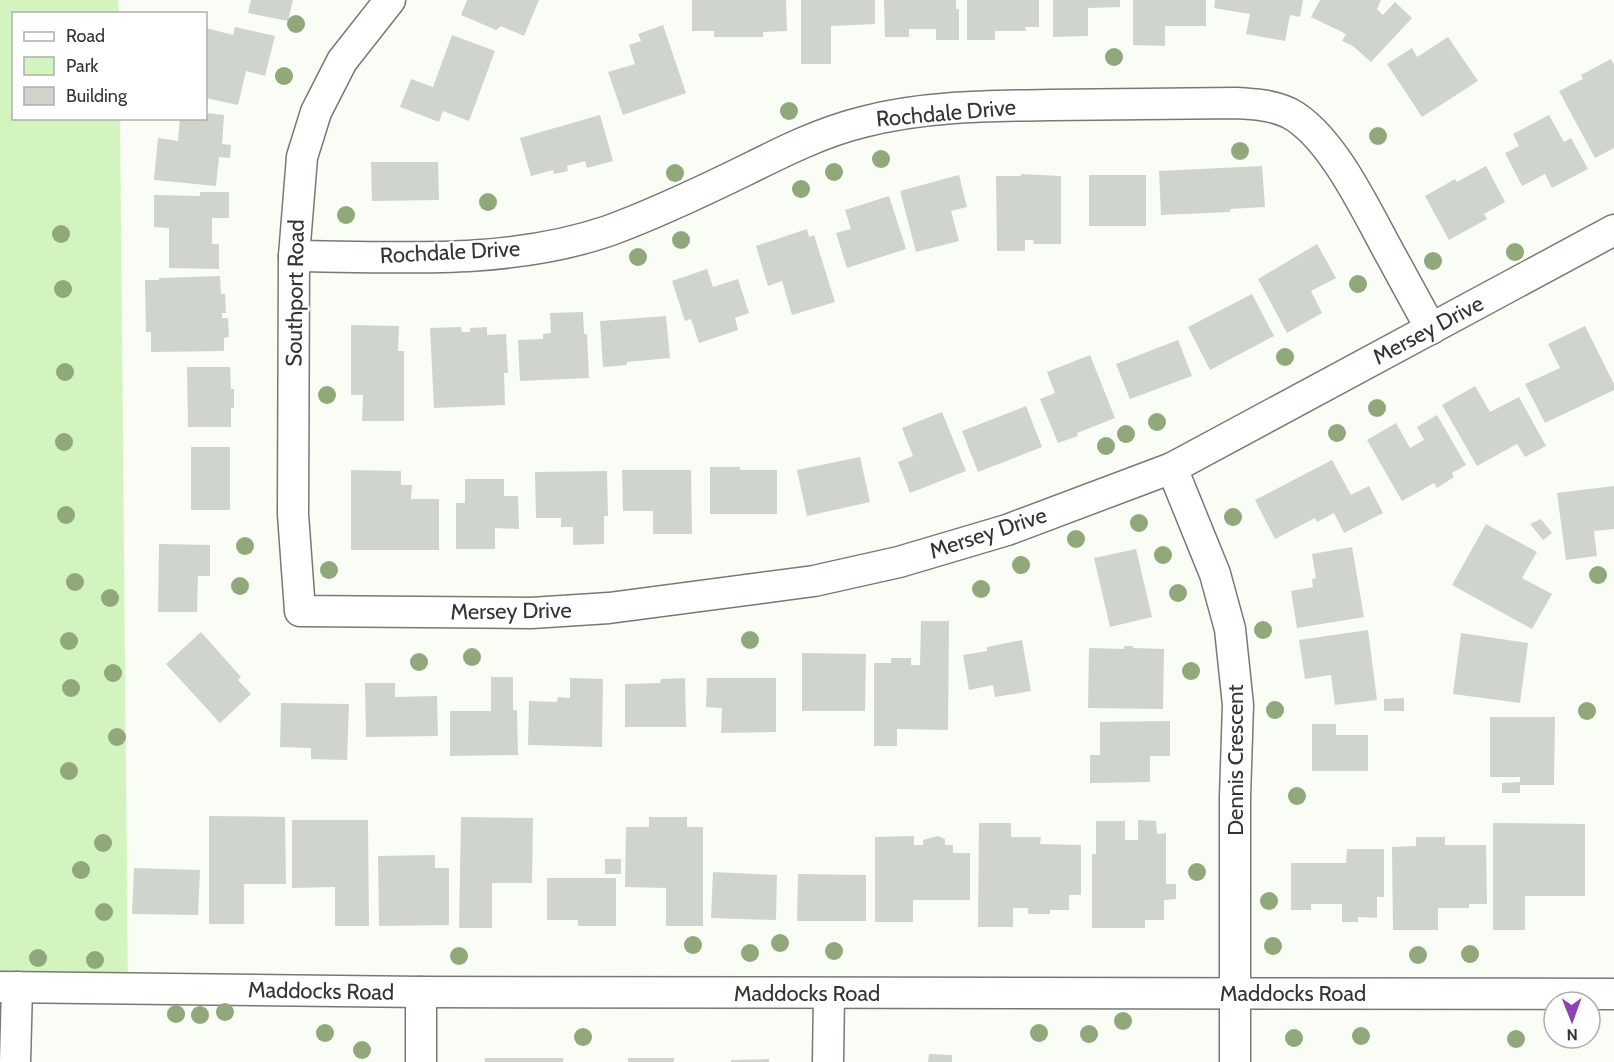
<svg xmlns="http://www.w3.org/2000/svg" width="1614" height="1062" viewBox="0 0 1614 1062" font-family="Cabin,sans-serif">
<rect width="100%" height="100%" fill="#f9fdf6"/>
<!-- green -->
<path fill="#d4f4bf" d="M0,0H118L119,13L14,14V118L120,119L128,996L0,998Z"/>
<!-- building -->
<g fill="#cfd4cd">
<path d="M251,0H293L288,21L248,13Z"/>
<path d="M467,0H539L524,36L501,26L496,30L461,15Z"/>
<path d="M692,0H786L787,31L763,32V37H714V31H692Z"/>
<path d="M801,0H875V24L831,26V64H801Z"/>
<path d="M884,0H956V9H959V40H936V29H909V37H885Z"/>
<path d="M967,0H1039V27H1025L1026,31H995V40H967Z"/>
<path d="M1053,0H1120V7L1088,8V36L1053,37Z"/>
<path d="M1133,0H1206V26H1165V46L1133,45Z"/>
<path d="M1215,0H1303L1300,17L1290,15L1285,41L1246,34L1250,14L1214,8Z"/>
<path d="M1320,0H1381L1377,9L1383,15L1395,2L1412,18L1371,62L1353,46L1342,41L1346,34L1311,17Z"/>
<path d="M663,25L686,93L623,115L608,72L635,64L629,45L641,41L638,34Z"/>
<path d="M235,27L275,36L265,76L246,71L238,105L206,98V28L233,35Z"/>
<path d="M452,35L495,51L469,121L443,111L439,122L400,107L411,79L433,87Z"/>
<path d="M1448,37L1478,81L1422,117L1387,64L1412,48L1417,57Z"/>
<path d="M1611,59L1614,65V148L1595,158L1559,91L1583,79L1581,75Z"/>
<path d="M206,113L224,115L222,144L231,145L230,158L219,157L216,186L154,180L158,138L178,141L180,118H206Z"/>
<path d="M600,115L613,161L587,168L585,161L567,166L568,171L554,174L553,170L531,176L520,138Z"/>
<path d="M1549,115L1564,142L1571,138L1588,169L1552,188L1545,174L1522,186L1505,153L1519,146L1513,134Z"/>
<path d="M371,162H438L439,200L372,201Z"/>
<path d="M1262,166L1265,207L1230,209V212L1161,215L1159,171Z"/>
<path d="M1486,166L1505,202L1484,214L1487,219L1449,240L1425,196L1455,179L1457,182Z"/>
<path d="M1021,174L1061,176V244H1034L1033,240H1025V251H997L996,176H1021Z"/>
<path d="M959,175L967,207L951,211L959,241L916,252L900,191Z"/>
<rect x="1089" y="175" width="57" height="51"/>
<path d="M200,192H229V218H212V244H219V269L169,268V228L154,227V195L200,196Z"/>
<path d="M889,196L906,249L847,268L836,233L851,229L845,210Z"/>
<path d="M807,229L809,237L814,235L835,302L792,315L782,281L768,286L756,246Z"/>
<path d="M1317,244L1336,278L1311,291L1322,313L1287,333L1258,279Z"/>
<path d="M707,269L713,287L738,279L749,313L735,318L738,330L699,343L691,319L685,321L672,281Z"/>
<path d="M220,276L221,294H225L226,313H222V318H228L229,337L224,338V351L151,352V332H146L145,280H159V278Z"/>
<path d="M1252,294L1274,336L1210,370L1188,327Z"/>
<path d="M583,312L584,334H587L589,378L520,381L518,340L543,339V334L551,333L550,313Z"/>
<path d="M666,316L670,358L627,362V365L603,367L600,321Z"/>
<path d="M351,325L399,326L398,351H404V421H362L363,395H351Z"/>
<path d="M1585,326L1614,384V390L1545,423L1525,384L1560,368L1548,344Z"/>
<path d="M461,327L462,332H470V328L487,327V335L506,334L508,373H504L505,405L434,408L430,328Z"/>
<path d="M1178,340L1192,376L1130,399L1116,364Z"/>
<path d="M1090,355L1115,418L1077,433L1078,436L1058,443L1040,399L1055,393L1047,372Z"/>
<path d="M187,367H230L231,389H234V408H231V427H188Z"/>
<path d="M1475,386L1490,412L1519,397L1546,446L1525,457L1517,444L1477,466L1442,405Z"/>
<path d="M1026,406L1042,447L978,472L962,431Z"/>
<path d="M942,412L966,471L910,493L898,462L913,456L902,428Z"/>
<path d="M1437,415L1466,465L1452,473L1454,477L1437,488L1434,483L1402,501L1367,440L1396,423L1410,448L1424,440L1417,427Z"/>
<rect x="191" y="447" width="39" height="63"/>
<path d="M860,457L870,502L807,516L797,470Z"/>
<path d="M1332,460L1351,495L1369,486L1383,513L1344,533L1334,513L1317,522L1315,518L1275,539L1255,500Z"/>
<path d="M710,467H740V470H777V514H710Z"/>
<path d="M351,470L401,471V485H412L411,499H439V550H351Z"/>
<path d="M622,470H691L692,534H653V511H623Z"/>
<path d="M607,471L608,516H604V544L573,545V527H561V518H536L535,472Z"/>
<path d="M465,479H504V496H518L519,529L495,528V549H456V503H465Z"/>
<path d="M1614,486V529L1594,531L1597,556L1566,560L1557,493Z"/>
<path d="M1541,519L1552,533L1543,540L1530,524Z"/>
<path d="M1486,524L1537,552L1522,578L1552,594L1532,629L1452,585Z"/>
<path d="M159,544L210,545V576H198L197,612H158Z"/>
<path d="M1352,547L1364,617L1297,628L1291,591L1313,587L1312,579L1316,578L1312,554Z"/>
<path d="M1136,549L1152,617L1110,627L1094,558Z"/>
<path d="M921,621H949L948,730L897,729V746H874V663H891V658H911V665H920Z"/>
<path d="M1368,630L1377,700L1335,705L1331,675L1305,679L1299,640Z"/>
<path d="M201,632L241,677L238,680L251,694L220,723L166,664Z"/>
<path d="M1461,633L1528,643L1520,703L1453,694Z"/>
<path d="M1022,640L1031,691L995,697L993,685L969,690L963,655L987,651V647Z"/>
<path d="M1124,646H1133V648L1164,649L1163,709L1088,708L1089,648L1124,649Z"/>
<path d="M802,653L866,654L865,711H802Z"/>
<path d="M491,677H513V710H517L518,755L450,756V711H491Z"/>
<path d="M570,678L603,679L602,747L528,745L529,701L557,702L558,697L570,698Z"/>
<path d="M685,678L686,727H625V684L660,683L661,679Z"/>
<path d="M707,678H776V732L721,733L722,708L706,707Z"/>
<path d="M365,683H395V697L437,696L438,736L366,737Z"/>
<path d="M1404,698V711H1384V699Z"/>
<path d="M281,703L349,704L347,760L311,759V748L280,747Z"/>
<path d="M1490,717H1555L1554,785H1520V793H1502V783L1520,782V777H1490Z"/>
<path d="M1170,721V756H1150V782L1090,783V755H1100V722Z"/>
<path d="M1312,724H1336V735H1368V771H1312Z"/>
<path d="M209,816L285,817L286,884H244V924H209Z"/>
<path d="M461,817L533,818L532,883H492V928H459Z"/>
<path d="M649,817H687V827H703V926H666V888L625,887L626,827H649Z"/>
<path d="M292,820H368L369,926H335V887L292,888Z"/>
<path d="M1138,820L1156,821L1157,834L1166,833V884H1176V899L1164,900V920H1145V928H1092V854H1096V821H1125V840H1138Z"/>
<path d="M979,823H1011V837H1041L1040,844L1081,845V895H1069V910H1050V914H1028V908H1013V927H978Z"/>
<path d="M1493,823L1585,824V896H1525V930H1493Z"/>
<path d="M914,836V845H923V840L938,836L945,839V845H953V853H970V900H913V922H875V837Z"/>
<path d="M1416,837H1445V845H1486L1487,904H1469V908H1438V930H1393L1392,847L1416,846Z"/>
<path d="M1347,849H1384V897H1377V918L1358,917V922H1342V904H1311V910H1291V863H1346Z"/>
<path d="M435,855V868H449V925L379,926L378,856Z"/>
<rect x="605" y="859" width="16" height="15"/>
<path d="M134,868L200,870L198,915L132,914Z"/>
<path d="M713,872L777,875L776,920L711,918Z"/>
<path d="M798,874L866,875V921H797Z"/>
<path d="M547,878H616V926H578V920H547Z"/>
<path d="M929,1054L952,1055V1062H928Z"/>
<rect x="485" y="1058" width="78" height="4"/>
<rect x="628" y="1058" width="46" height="4"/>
<path d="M769,1059V1062H731V1060Z"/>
</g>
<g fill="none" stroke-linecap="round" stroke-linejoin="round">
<defs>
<g id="street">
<path d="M390,0L342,61L316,112L302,157L294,256L293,514L300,611L531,613L609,608L814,581L899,562L1007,530L1172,468L1614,230"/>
<path d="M294,256C399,257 508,265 608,231C655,214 701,192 746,170C784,151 822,132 863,122C924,106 988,106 1051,105C1113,104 1174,104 1236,103C1254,104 1272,105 1289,113C1329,134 1362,202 1383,241C1399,270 1415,300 1431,329"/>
<path d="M1172,468L1215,574L1230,629L1238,705L1235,797V1062"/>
<path d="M0,987L421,992L1614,994"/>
<path d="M15,1062L17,987"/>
<path d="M421,1062V992"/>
<path d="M828,1062L829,994"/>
</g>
</defs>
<!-- street casing -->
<use href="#street" stroke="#767a74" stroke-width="33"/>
<!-- street -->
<use href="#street" stroke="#fff" stroke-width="30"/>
</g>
<!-- trees -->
<g fill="#90a87a">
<circle cx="296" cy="24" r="9"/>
<circle cx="1114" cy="57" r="9"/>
<circle cx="284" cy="76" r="9"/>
<circle cx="789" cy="111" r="9"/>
<circle cx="1378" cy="136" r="9"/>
<circle cx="1240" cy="151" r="9"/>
<circle cx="881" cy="159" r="9"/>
<circle cx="834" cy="172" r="9"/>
<circle cx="675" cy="173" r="9"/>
<circle cx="801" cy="189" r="9"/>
<circle cx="488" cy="202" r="9"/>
<circle cx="346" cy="215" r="9"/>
<circle cx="61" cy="234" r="9"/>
<circle cx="681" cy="240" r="9"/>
<circle cx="1515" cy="252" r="9"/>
<circle cx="638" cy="257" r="9"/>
<circle cx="1433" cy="261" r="9"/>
<circle cx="1358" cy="284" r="9"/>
<circle cx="63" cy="289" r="9"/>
<circle cx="1285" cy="357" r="9"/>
<circle cx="65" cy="372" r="9"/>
<circle cx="327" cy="395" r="9"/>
<circle cx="1377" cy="408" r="9"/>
<circle cx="1157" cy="422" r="9"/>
<circle cx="1337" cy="433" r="9"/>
<circle cx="1126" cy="434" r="9"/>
<circle cx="64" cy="442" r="9"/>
<circle cx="1106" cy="446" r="9"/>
<circle cx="66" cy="515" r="9"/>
<circle cx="1233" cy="517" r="9"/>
<circle cx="1139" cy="523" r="9"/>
<circle cx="1076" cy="539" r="9"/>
<circle cx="245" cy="546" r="9"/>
<circle cx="1163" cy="555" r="9"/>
<circle cx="1021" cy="565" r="9"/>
<circle cx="329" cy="570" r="9"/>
<circle cx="1598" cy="575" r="9"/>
<circle cx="75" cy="582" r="9"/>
<circle cx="240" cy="586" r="9"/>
<circle cx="981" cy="589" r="9"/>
<circle cx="1178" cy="593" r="9"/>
<circle cx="110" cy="598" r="9"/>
<circle cx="1263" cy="630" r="9"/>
<circle cx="750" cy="640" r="9"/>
<circle cx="69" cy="641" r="9"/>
<circle cx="472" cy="657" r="9"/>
<circle cx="419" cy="662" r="9"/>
<circle cx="1191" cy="671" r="9"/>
<circle cx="113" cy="673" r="9"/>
<circle cx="71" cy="688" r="9"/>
<circle cx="1275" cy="710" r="9"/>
<circle cx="1587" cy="711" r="9"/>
<circle cx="117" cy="737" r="9"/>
<circle cx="69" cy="771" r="9"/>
<circle cx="1297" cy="796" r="9"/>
<circle cx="103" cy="843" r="9"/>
<circle cx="81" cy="870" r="9"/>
<circle cx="1197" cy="872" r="9"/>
<circle cx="1269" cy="901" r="9"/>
<circle cx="104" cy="912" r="9"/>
<circle cx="780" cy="943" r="9"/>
<circle cx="693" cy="945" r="9"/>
<circle cx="1273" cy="946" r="9"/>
<circle cx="834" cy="951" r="9"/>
<circle cx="750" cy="953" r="9"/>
<circle cx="1470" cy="954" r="9"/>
<circle cx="1418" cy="955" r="9"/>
<circle cx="459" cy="956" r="9"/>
<circle cx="38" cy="958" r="9"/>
<circle cx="95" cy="960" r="9"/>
<circle cx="225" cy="1012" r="9"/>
<circle cx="176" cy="1014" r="9"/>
<circle cx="200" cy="1015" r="9"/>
<circle cx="1123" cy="1021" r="9"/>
<circle cx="325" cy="1033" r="9"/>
<circle cx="1039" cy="1033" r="9"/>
<circle cx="1089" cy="1034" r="9"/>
<circle cx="1361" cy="1036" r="9"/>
<circle cx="583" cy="1037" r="9"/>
<circle cx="1294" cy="1038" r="9"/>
<circle cx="1516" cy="1039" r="9"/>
<circle cx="362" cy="1050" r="9"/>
</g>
<g text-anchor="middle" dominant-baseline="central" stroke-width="4.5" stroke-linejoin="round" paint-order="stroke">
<!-- street labels -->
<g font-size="22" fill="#333532" stroke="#fff">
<text transform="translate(946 113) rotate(-5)">Rochdale Drive</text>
<text transform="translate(450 252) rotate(-3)">Rochdale Drive</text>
<text transform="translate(295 293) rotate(-89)">Southport Road</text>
<text transform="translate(1428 330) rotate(-28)">Mersey Drive</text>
<text transform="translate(988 533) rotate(-18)">Mersey Drive</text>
<text transform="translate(511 611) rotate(-1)">Mersey Drive</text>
<text transform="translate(1235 760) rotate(-90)">Dennis Crescent</text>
<text transform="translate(321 991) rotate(1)">Maddocks Road</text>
<text x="807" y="993">Maddocks Road</text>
<text x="1293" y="993">Maddocks Road</text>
</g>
</g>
<!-- legend -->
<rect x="12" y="12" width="195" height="108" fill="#ffffff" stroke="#adaead" stroke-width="1.5"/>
<rect x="24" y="32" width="30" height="9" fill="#ffffff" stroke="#adaead" stroke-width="1.5"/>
<text x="66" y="42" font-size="18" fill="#333532">Road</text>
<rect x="24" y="57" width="30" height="18" fill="#d4f4bf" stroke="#adaead" stroke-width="1.5"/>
<text x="66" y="72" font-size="18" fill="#333532">Park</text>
<rect x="24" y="87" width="30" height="18" fill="#cfd4cd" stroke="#adaead" stroke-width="1.5"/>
<text x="66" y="102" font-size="18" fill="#333532">Building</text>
<!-- north arrow -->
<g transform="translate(1572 1020) rotate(179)"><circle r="28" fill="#ffffff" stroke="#adaead" stroke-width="1.5"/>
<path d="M0-4.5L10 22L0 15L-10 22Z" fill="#8f42b3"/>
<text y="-9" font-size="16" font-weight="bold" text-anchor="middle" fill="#333532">N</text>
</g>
</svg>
